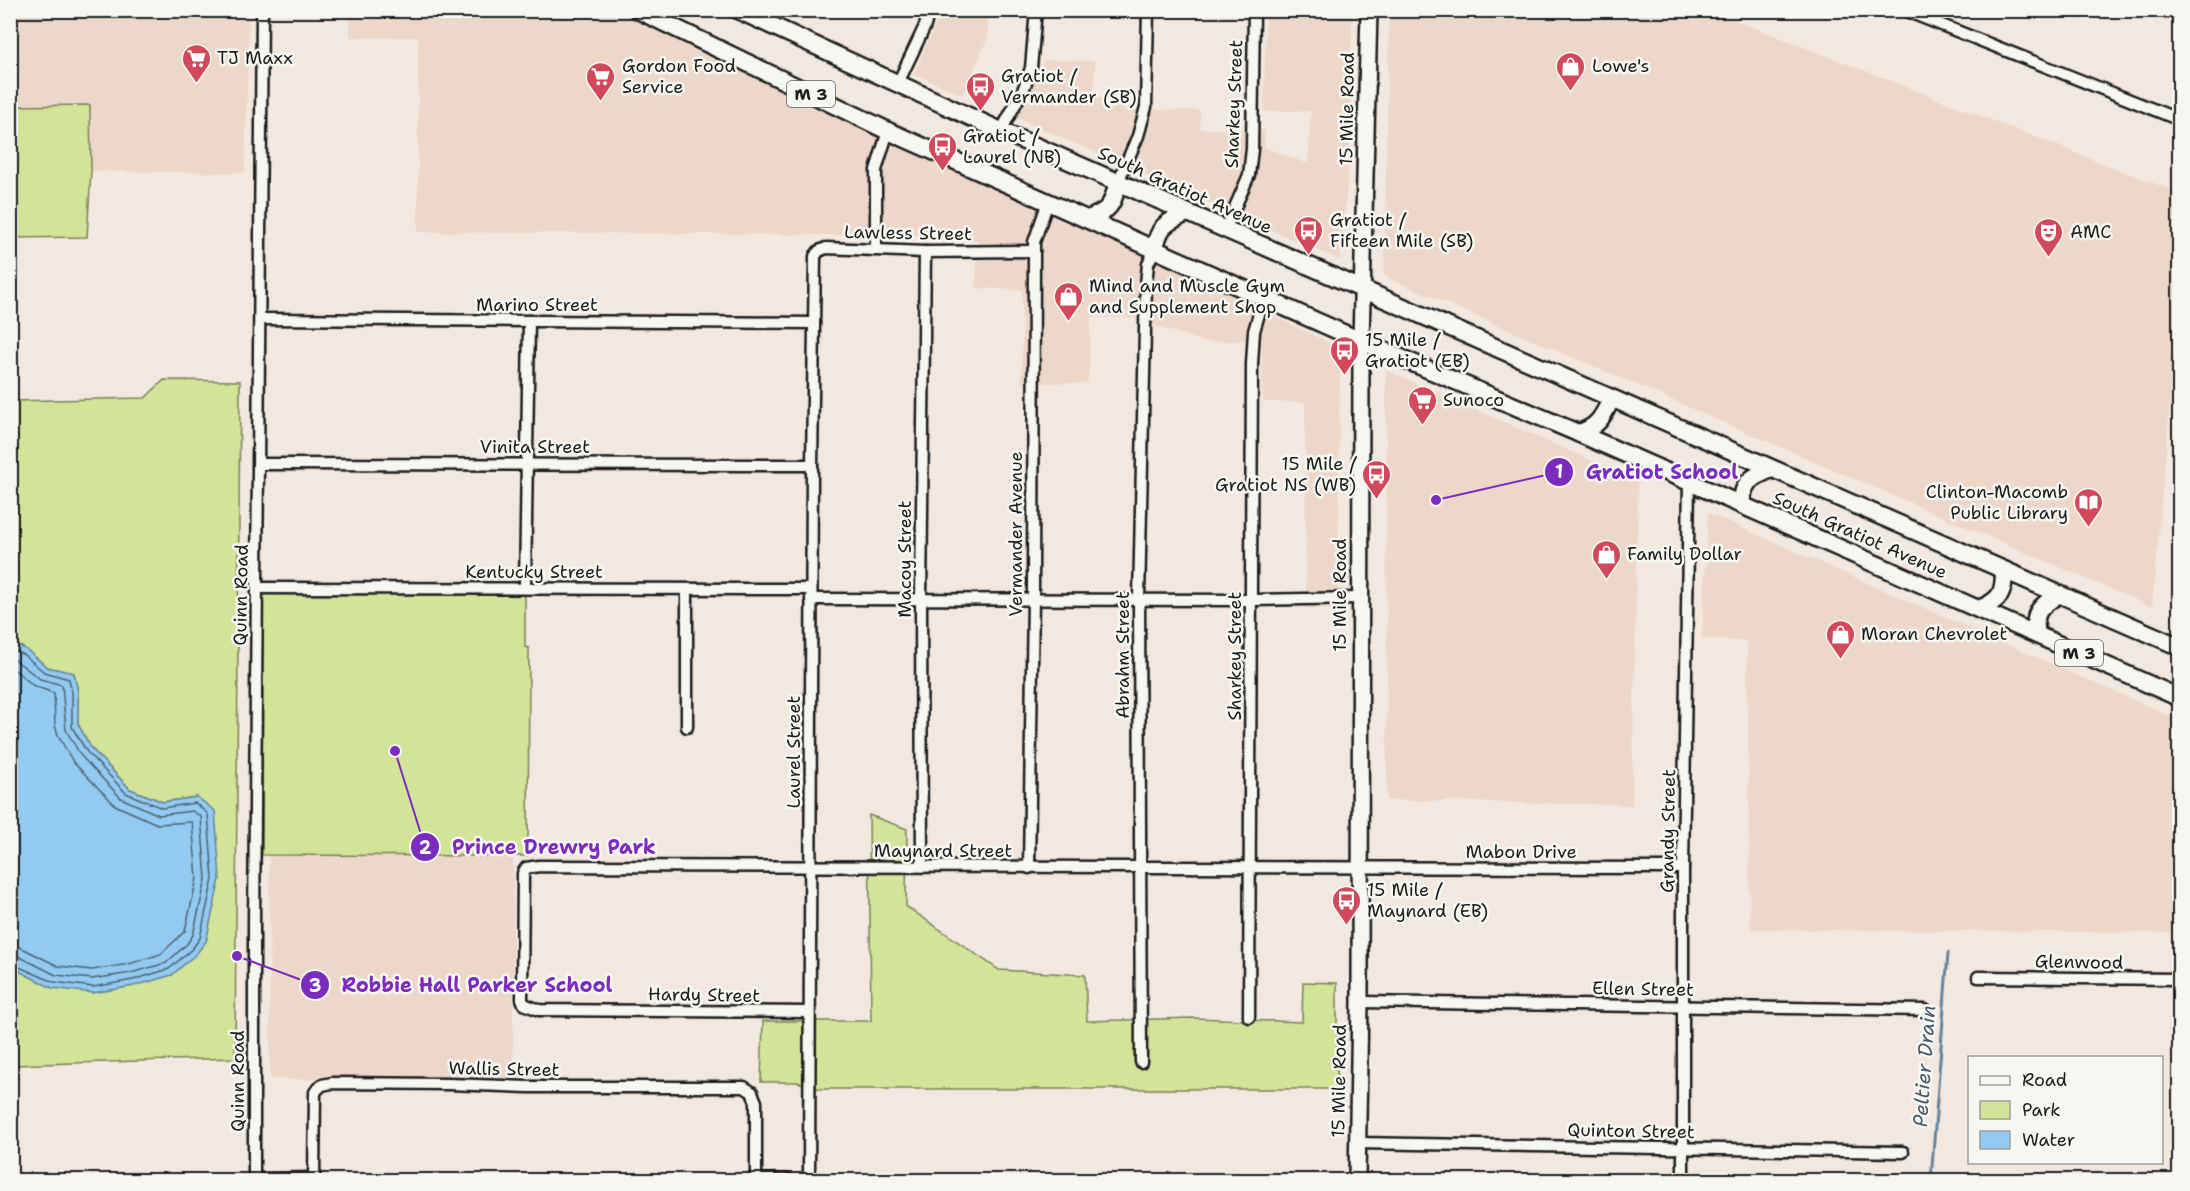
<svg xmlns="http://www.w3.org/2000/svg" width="2190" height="1191" viewBox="0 0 2190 1191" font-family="'Shantell Sans',sans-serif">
<rect width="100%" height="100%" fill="#f2e8df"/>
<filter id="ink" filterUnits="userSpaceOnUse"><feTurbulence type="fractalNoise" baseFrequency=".0167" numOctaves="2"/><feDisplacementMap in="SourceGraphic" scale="12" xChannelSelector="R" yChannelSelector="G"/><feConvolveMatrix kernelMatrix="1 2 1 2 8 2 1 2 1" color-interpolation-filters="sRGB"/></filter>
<g filter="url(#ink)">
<!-- built -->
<g fill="#edd7c8">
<path d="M11,11H249L245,173L91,171L90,105L12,106Z"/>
<path d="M349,11H637L1340,348L1338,609L1306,608L1305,402H1263L1262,340L1205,342L1131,318L1091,317L1088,383H1022V290L976,288L978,240L869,235L418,232V37H350Z"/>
<path d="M938,11H988V37L963,95L914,74L938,19Z"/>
<path d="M1266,11H1352L1350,150L1340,260L1017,118L1044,60L1095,61L1094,95L1129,110H1200V129L1265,130L1264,147L1308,164L1311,111H1264Z"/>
<path d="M1389,11H1712L2179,193V302L2152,607L1384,276Z"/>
<path d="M1386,370L1638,481L1632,805L1387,800Z"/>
<path d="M1708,513L2177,719L2176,933L1750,929L1747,641L1702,639Z"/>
<path d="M269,855L513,856V1081L270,1079Z"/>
</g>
<!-- green -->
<g fill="#d3e397" stroke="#78805a" stroke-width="1.5">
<path d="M11,93L12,106L90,105L91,171L87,237L11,238Z"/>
<path d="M164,380L240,381L235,1058L11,1065L10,967L16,971L206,941C215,899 216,854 214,811L197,797L163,802L130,789L91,748L78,724V692L74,674L47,667L27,650L11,641V401L145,398Z"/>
<path d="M263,592L525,593V647L529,648L528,856L262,855Z"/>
<path d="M869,815L907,829L906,906L999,970L1085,975L1087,1021L1193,1018L1302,1022L1303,982L1337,983V1089H820L797,1082H761L763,1021H871Z"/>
</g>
<!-- water -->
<path fill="#93caf1" stroke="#63849c" stroke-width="1.5" d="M10,641L27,650L47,667L74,673L78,692V724L91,748L130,789L163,802L197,797L215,811L220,879L206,941L197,953L172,975L134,986L93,993L52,988L11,967Z"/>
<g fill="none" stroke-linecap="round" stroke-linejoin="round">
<!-- shore -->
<g stroke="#4c6271" stroke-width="1.5">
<path d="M10,648L24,655L44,672L69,679L72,693V727L87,752L126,793L162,808L195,803L208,814L213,879L200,938L192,949L169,969L133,980L93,987L54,982L10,963"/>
<path d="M10,656L40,679L62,685L66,730L81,756L121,798L159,815L192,811L201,817L206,879L193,935L187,944L166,963L131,973L92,979L56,975L18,956L10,955"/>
<path d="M10,666L34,686L54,693L55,725L58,735L73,762L115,805L157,824L192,822L197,878L185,931L161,954L129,964L92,970L58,966L20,947L10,946"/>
</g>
<!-- stream -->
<path stroke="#63849c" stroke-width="3" d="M1931,1180L1948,953"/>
<defs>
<g id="minor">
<path d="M1904,10L2180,120"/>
<path d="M897,85L925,26L929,10"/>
<path d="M1001,131L1024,88L1031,68L1036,10"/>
<path d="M1118,182L1138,136L1146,107L1148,10"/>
<path d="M1225,230L1249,175L1252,149L1254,10"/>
<path d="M876,249V170L888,131"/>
<path d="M261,319L814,323"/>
<path d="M259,464L812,465"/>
<path d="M257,588L811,589"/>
<path d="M525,588L529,321"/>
<path d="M687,590V727"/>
<path d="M811,599L1252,600L1360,598"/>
<path d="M922,866L921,599L925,252"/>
<path d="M1029,868L1033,599L1034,251V242L1048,202"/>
<path d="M1978,977L2180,979"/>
<path d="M1360,1002L1925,1010"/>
<path d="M808,1012L539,1010L524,1004L522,999L523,873L526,868L539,866L1683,868"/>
<path d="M1249,1017L1252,364L1254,331L1264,297"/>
<path d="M1141,1062L1139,599L1146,284L1148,264L1155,249"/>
<path d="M1357,1143L1903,1152"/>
<path d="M254,1179L315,1178"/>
<path d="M254,1180V924L262,10"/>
<path d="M314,1180L315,1092L322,1085L332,1083L448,1084L528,1087H744L752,1092L756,1102V1180"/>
<path d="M756,1180H787"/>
<path d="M809,1180L812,465L815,256L819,251L826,248L925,252L1034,251"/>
<path d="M1683,1180V868L1689,482"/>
</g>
<path id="secondary" d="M1357,1180L1360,1002L1361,341L1369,10"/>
<g id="primary">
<path d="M638,10L888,131L1361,341L1578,433L2180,698"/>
<path d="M738,10L1001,131L2180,647"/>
<path d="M1088,219C1111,210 1112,205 1118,182"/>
<path d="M1155,249C1159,225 1166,223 1187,213"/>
<path d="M1578,433C1597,428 1603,417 1611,399"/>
<path d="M1742,505C1742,481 1751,478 1771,469"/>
<path d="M1979,609C2001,600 2004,593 2004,571"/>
<path d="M2037,634C2032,611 2041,606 2059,594"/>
</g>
</defs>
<!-- minor casing -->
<use href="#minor" stroke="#1c1c1c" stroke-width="15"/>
<!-- secondary casing -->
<use href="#secondary" stroke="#1c1c1c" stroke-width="20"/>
<!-- primary casing -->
<use href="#primary" stroke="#1c1c1c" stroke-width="21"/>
<!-- minor -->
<use href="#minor" stroke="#f6f6f2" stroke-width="10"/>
<!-- secondary -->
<use href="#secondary" stroke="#f6f6f2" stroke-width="15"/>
<!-- primary -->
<use href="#primary" stroke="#f6f6f2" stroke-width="16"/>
</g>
</g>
<!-- icons -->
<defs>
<symbol id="supermarket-pin" viewBox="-11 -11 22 30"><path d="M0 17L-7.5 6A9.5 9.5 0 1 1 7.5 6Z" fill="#d1495b" stroke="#f6f6f2"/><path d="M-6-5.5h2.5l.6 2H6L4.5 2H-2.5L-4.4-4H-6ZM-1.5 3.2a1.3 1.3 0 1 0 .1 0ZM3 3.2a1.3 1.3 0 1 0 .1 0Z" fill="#fff"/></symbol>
<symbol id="shop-pin" viewBox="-11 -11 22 30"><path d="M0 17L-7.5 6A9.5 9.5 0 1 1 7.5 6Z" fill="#d1495b" stroke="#f6f6f2"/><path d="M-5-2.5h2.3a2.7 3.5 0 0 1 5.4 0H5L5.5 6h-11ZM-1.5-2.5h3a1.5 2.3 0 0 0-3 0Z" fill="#fff"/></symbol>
<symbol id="bus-pin" viewBox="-11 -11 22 30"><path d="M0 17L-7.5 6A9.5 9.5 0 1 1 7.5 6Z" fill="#d1495b" stroke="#f6f6f2"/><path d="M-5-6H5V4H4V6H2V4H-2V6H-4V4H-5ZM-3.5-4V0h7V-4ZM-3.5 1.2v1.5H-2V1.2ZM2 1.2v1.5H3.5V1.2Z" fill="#fff"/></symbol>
<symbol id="theatre-pin" viewBox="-11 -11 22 30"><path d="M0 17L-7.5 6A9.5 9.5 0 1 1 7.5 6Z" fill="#d1495b" stroke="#f6f6f2"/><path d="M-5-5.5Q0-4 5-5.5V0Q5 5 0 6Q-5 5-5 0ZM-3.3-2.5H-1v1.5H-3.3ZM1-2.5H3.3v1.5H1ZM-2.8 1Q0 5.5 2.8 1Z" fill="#fff"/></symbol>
<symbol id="library-pin" viewBox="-11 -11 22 30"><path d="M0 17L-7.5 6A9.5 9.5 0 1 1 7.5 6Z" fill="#d1495b" stroke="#f6f6f2"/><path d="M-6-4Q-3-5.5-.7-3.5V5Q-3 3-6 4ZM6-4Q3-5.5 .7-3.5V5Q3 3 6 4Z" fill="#fff"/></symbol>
</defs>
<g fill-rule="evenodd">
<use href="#supermarket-pin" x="180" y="42" width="33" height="45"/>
<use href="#shop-pin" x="1554" y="50" width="33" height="45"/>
<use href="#supermarket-pin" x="584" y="60" width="33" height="45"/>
<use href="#bus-pin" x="964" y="70" width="33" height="45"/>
<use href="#bus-pin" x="926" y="130" width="33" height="45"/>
<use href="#bus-pin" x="1292" y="214" width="33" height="45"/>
<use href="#theatre-pin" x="2032" y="216" width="33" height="45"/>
<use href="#shop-pin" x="1052" y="280" width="33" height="45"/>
<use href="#bus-pin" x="1328" y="334" width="33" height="45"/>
<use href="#supermarket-pin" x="1406" y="384" width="33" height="45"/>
<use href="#bus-pin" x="1360" y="458" width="33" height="45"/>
<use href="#library-pin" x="2072" y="486" width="33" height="45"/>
<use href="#shop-pin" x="1590" y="538" width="33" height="45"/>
<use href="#shop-pin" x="1824" y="618" width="33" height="45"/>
<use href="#bus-pin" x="1330" y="884" width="33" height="45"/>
</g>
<g text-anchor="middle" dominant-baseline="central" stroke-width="5" stroke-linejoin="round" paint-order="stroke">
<!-- shield labels -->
<g fill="#f6f6f2" stroke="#5d5d5c" stroke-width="1.5">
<rect x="787" y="81" width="48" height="26" rx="4.5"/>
<rect x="2055" y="640" width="48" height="26" rx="4.5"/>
</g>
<g font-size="16" font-weight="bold" fill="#1c1c1c">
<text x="811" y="94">M 3</text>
<text x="2079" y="653">M 3</text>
</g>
<!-- poi labels -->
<g font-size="18" fill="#1c1c1c" stroke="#f6f6f2" text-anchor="start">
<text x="217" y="58">TJ Maxx</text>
<text x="622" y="66">Gordon Food<tspan x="622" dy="21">Service</tspan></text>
<text x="1592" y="66">Lowe's</text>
<text x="1001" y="76">Gratiot /<tspan x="1001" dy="21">Vermander (SB)</tspan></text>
<text x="963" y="136">Gratiot /<tspan x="963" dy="21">Laurel (NB)</tspan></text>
<text x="1330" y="220">Gratiot /<tspan x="1330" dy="21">Fifteen Mile (SB)</tspan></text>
<text x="2070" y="232">AMC</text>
<text x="1089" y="286">Mind and Muscle Gym<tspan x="1089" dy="21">and Supplement Shop</tspan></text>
<text x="1365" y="340">15 Mile /<tspan x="1365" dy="21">Gratiot (EB)</tspan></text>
<text x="1443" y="400">Sunoco</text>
<text x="1356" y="464" text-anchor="end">15 Mile /<tspan x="1356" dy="21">Gratiot NS (WB)</tspan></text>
<text x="2068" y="492" text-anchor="end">Clinton-Macomb<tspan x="2068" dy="21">Public Library</tspan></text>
<text x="1627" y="554">Family Dollar</text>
<text x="1861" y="634">Moran Chevrolet</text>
<text x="1367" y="890">15 Mile /<tspan x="1367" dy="21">Maynard (EB)</tspan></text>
</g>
<!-- street labels -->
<g font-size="18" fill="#1c1c1c" stroke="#f6f6f2">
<text transform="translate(1234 104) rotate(-88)">Sharkey Street</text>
<text transform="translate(1347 109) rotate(-89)">15 Mile Road</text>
<text transform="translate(1185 190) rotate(24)">South Gratiot Avenue</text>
<text transform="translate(908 233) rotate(1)">Lawless Street</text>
<text x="537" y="305">Marino Street</text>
<text x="535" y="447">Vinita Street</text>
<text transform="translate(1016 534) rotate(-90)">Vermander Avenue</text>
<text transform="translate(1860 535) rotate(24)">South Gratiot Avenue</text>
<text transform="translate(905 559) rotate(-90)">Macoy Street</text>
<text x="534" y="572">Kentucky Street</text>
<text transform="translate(241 595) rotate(-89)">Quinn Road</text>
<text transform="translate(1340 595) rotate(-90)">15 Mile Road</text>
<text transform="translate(1123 655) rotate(-90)">Abrahm Street</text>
<text transform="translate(1235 656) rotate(-90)">Sharkey Street</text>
<text transform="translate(794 752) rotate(-90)">Laurel Street</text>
<text transform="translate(1668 831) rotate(-89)">Grandy Street</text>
<text x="943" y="851">Maynard Street</text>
<text x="1521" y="852">Mabon Drive</text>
<text transform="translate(2079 962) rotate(1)">Glenwood</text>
<text transform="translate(1643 989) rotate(1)">Ellen Street</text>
<text transform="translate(704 995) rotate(1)">Hardy Street</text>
<text transform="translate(504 1069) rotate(1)">Wallis Street</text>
<text transform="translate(238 1081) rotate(-90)">Quinn Road</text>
<text transform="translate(1339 1081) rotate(-89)">15 Mile Road</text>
<text transform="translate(1631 1131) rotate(1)">Quinton Street</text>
</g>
<!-- water labels -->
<g font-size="20" font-style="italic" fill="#465967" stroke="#f6f6f2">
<text transform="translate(1924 1066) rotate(-86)">Peltier Drain</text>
</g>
</g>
<!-- callouts -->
<path fill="none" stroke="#7b2cbf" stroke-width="2" d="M1436 500L1559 472M395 751L425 847M237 956L315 985"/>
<g fill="#7b2cbf" stroke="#f6f6f2" stroke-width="2">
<circle cx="1436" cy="500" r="6"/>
<circle cx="395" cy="751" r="6"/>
<circle cx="237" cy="956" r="6"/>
<circle cx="1559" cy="472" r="15"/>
<circle cx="425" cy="847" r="15"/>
<circle cx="315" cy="985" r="15"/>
</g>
<g font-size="18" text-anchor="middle" font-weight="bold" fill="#fff">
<text x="1559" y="478">1</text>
<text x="425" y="854">2</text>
<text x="315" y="992">3</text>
</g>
<g font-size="20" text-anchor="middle" font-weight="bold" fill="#7b2cbf" stroke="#f6f6f2" stroke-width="5" stroke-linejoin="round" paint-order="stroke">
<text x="1662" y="479">Gratiot School</text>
<text x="554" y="854">Prince Drewry Park</text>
<text x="477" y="992">Robbie Hall Parker School</text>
</g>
<!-- margin -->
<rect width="2190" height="1191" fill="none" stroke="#f6f6f2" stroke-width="36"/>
<rect x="18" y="18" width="2154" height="1155" fill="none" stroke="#1c1c1c" stroke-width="2" filter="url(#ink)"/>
<!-- legend -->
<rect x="1968" y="1056" width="195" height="108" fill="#f6f6f2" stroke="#9f9f9c" stroke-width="1.5"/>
<rect x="1980" y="1076" width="30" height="9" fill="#f6f6f2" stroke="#9f9f9c" stroke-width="1.5"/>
<text x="2022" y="1086" font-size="18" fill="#1c1c1c">Road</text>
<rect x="1980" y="1101" width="30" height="18" fill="#d3e397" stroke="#9f9f9c" stroke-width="1.5"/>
<text x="2022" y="1116" font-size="18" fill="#1c1c1c">Park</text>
<rect x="1980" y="1131" width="30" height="18" fill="#93caf1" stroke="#9f9f9c" stroke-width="1.5"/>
<text x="2022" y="1146" font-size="18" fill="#1c1c1c">Water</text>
</svg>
